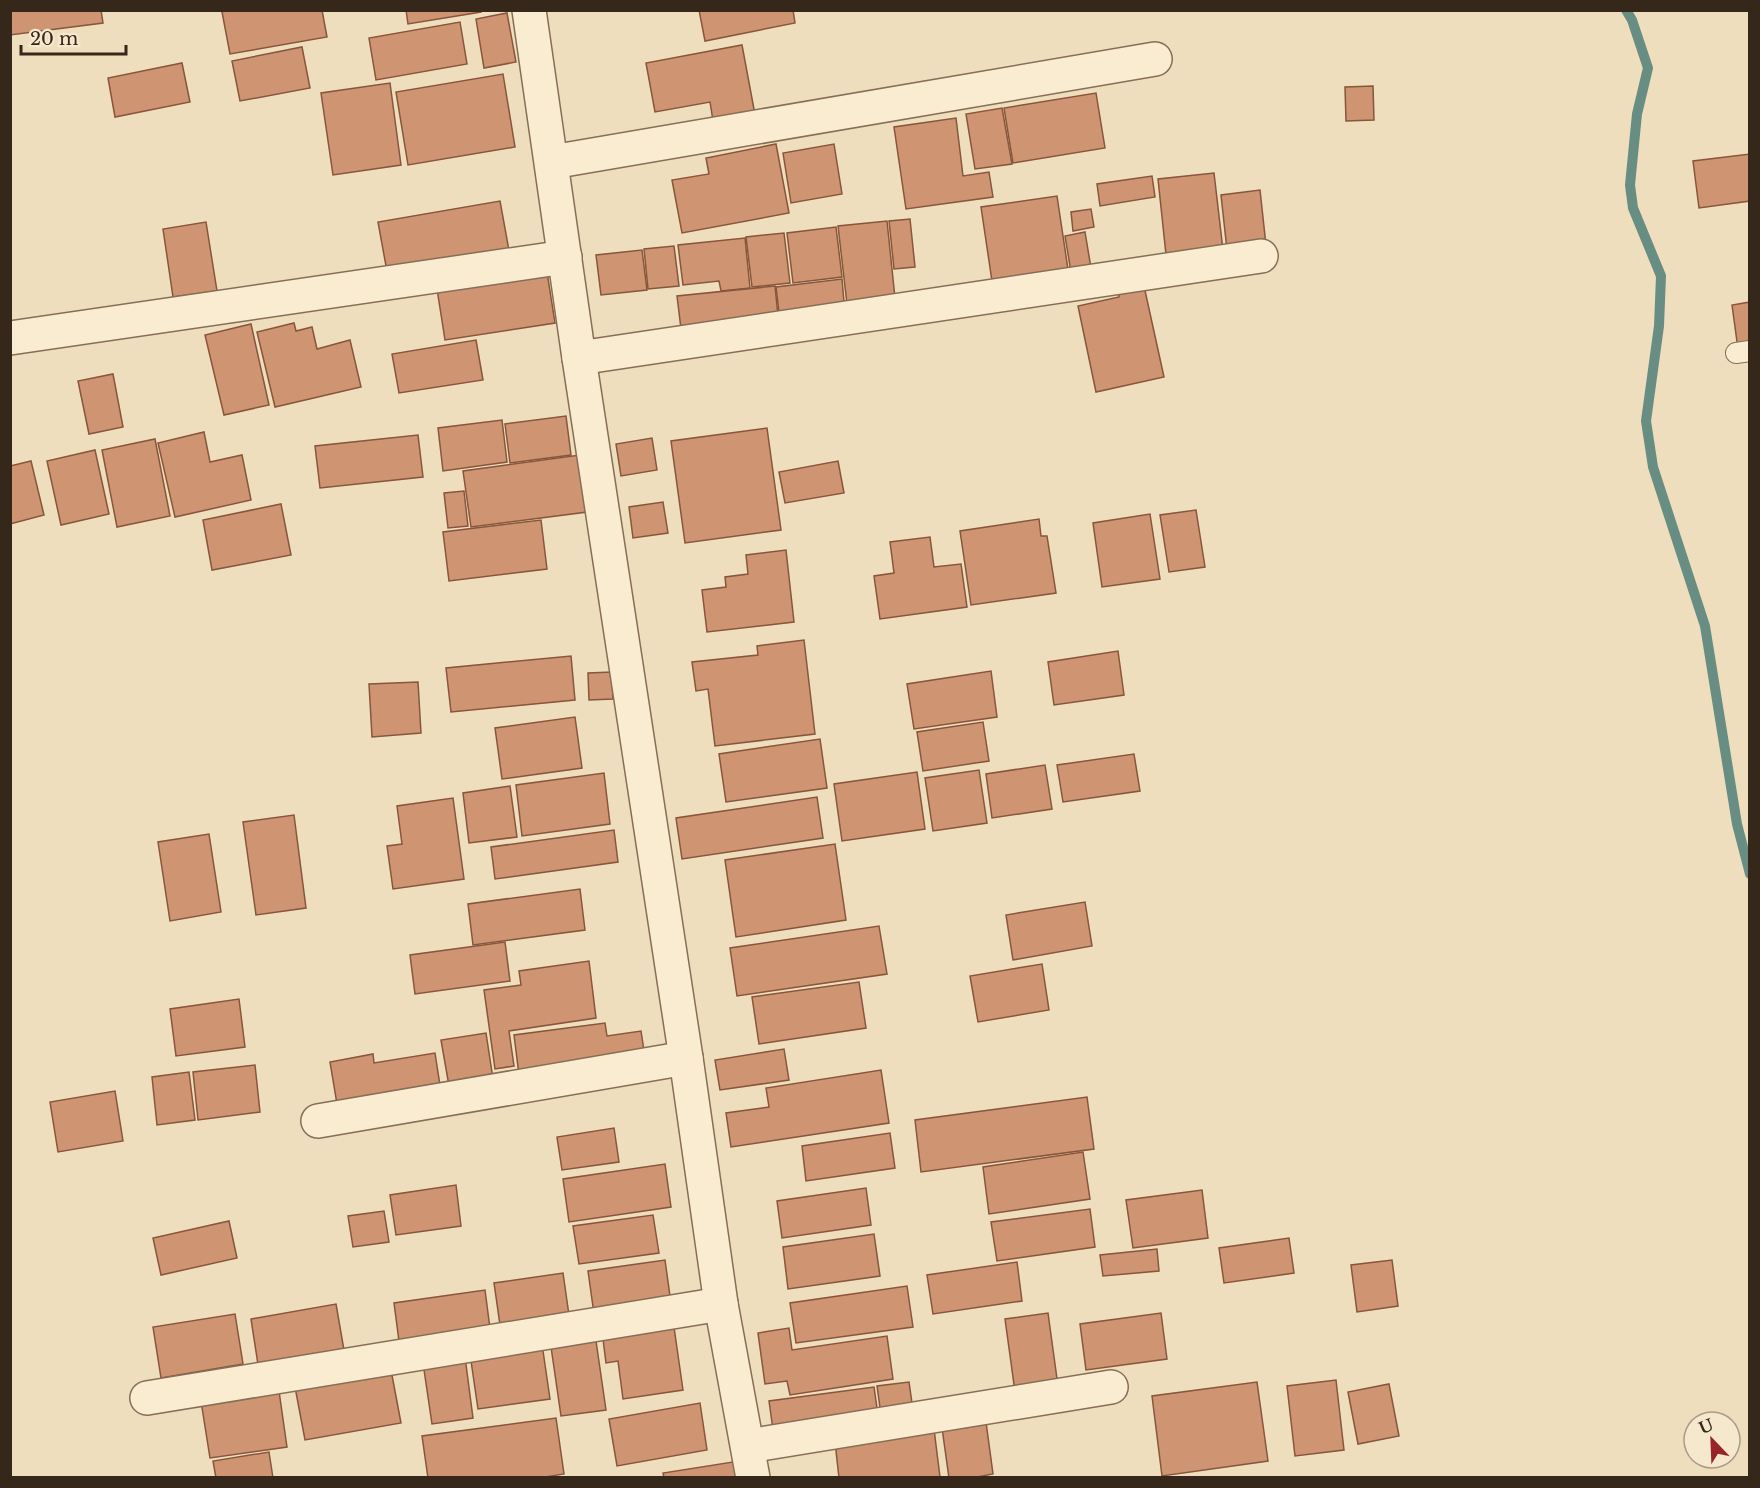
<svg xmlns="http://www.w3.org/2000/svg" width="1760" height="1488" viewBox="0 0 1760 1488" font-family="'Libre Baskerville',serif">
<rect width="100%" height="100%" fill="#efdebd"/>
<g fill="none" stroke-linecap="round" stroke-linejoin="round">
<!-- stream -->
<path stroke="#688e83" stroke-width="10" d="M1626,10L1632,20L1648,68L1637,114L1630,185L1633,208L1661,276L1659,326L1646,421L1653,467L1705,626L1737,824L1750,874"/>
</g>
<!-- building -->
<g fill="#cf9472" stroke="#87563b" stroke-width="1.5">
<path d="M10,10H101L103,23L10,35Z"/>
<path d="M228,10H322L327,37L230,54L222,12Z"/>
<path d="M406,10H481V12L408,24Z"/>
<path d="M699,10H793L795,23L705,41Z"/>
<path d="M507,13L516,62L484,68L476,19Z"/>
<path d="M460,22L467,64L376,80L369,38Z"/>
<path d="M742,45L756,120L714,127L710,102L655,112L646,63Z"/>
<path d="M302,47L310,88L240,101L232,61Z"/>
<path d="M182,63L190,102L115,117L108,78Z"/>
<path d="M503,74L515,147L408,165L396,92Z"/>
<path d="M390,83L401,165L333,175L321,93Z"/>
<path d="M1373,86L1374,120L1346,121L1345,87Z"/>
<path d="M1096,93L1105,148L1013,163L1004,108Z"/>
<path d="M1002,108L1012,164L975,169L966,114Z"/>
<path d="M956,118L963,176L989,172L993,197L906,209L894,127Z"/>
<path d="M776,144L789,213L682,233L672,180L709,174L706,158Z"/>
<path d="M834,144L842,194L791,203L783,153Z"/>
<path d="M1750,154V201L1699,208L1693,161Z"/>
<path d="M1214,173L1223,250L1167,264L1158,179Z"/>
<path d="M1152,176L1155,197L1100,206L1097,184Z"/>
<path d="M1260,190L1266,245L1227,250L1221,195Z"/>
<path d="M1057,196L1069,276L993,288L981,207Z"/>
<path d="M500,201L510,256L388,277L378,222Z"/>
<path d="M1091,209L1094,227L1073,231L1071,212Z"/>
<path d="M910,219L915,267L894,269L889,221Z"/>
<path d="M887,221L895,298L847,304L838,226Z"/>
<path d="M206,222L217,291L173,297L163,229Z"/>
<path d="M836,227L842,277L793,283L787,233Z"/>
<path d="M1085,232L1091,268L1071,272L1065,236Z"/>
<path d="M784,233L790,283L752,287L746,237Z"/>
<path d="M745,238L750,288L721,291L719,281L683,285L678,245Z"/>
<path d="M674,246L679,286L648,289L644,249Z"/>
<path d="M642,250L647,290L601,295L596,255Z"/>
<path d="M547,272L555,323L445,340L437,289Z"/>
<path d="M1142,277L1164,377L1096,392L1078,306L1119,297L1117,283Z"/>
<path d="M842,279L845,313L780,321L776,287Z"/>
<path d="M775,286L779,326L682,337L677,296Z"/>
<path d="M1750,302V347L1738,349L1732,305Z"/>
<path d="M294,323L296,331L312,327L317,349L350,340L361,387L275,407L257,332Z"/>
<path d="M251,324L269,405L224,415L205,335Z"/>
<path d="M476,340L483,380L399,393L392,354Z"/>
<path d="M113,374L123,427L89,434L78,381Z"/>
<path d="M566,416L571,455L510,463L505,424Z"/>
<path d="M502,420L507,462L443,471L438,428Z"/>
<path d="M767,428L781,530L685,543L671,441Z"/>
<path d="M204,432L210,462L242,455L251,500L175,517L158,443Z"/>
<path d="M418,435L423,477L320,488L315,446Z"/>
<path d="M652,438L657,470L621,476L616,444Z"/>
<path d="M155,439L170,516L117,527L102,450Z"/>
<path d="M95,450L109,514L61,525L47,461Z"/>
<path d="M580,455L587,512L471,527L463,471Z"/>
<path d="M31,461L44,515L10,524V466Z"/>
<path d="M838,461L844,493L785,503L779,472Z"/>
<path d="M464,491L468,526L448,528L444,493Z"/>
<path d="M663,502L668,533L633,538L629,507Z"/>
<path d="M281,504L291,555L212,570L203,520Z"/>
<path d="M1196,510L1205,567L1169,572L1160,515Z"/>
<path d="M1150,514L1160,579L1102,587L1093,523Z"/>
<path d="M1039,519L1041,536H1047L1056,593L971,605L960,531Z"/>
<path d="M541,520L547,569L449,581L443,532Z"/>
<path d="M930,537L934,567L961,564L967,607L880,619L874,576L894,573L890,542Z"/>
<path d="M786,550L794,622L707,632L702,590L726,587L725,577L748,574L746,555Z"/>
<path d="M804,640L815,734L715,746L708,689L696,691L692,662L758,655L757,646Z"/>
<path d="M1118,651L1124,695L1054,705L1048,662Z"/>
<path d="M571,656L575,700L451,712L446,668Z"/>
<path d="M991,671L997,717L914,729L907,684Z"/>
<path d="M612,672L613,699L589,700L588,673Z"/>
<path d="M418,682L421,733L372,737L369,684Z"/>
<path d="M575,717L582,768L502,779L495,728Z"/>
<path d="M983,722L989,761L923,771L917,732Z"/>
<path d="M820,739L827,788L726,802L719,754Z"/>
<path d="M1134,754L1140,791L1063,802L1057,765Z"/>
<path d="M1045,765L1052,809L992,818L986,774Z"/>
<path d="M979,770L987,823L933,831L925,778Z"/>
<path d="M917,772L925,829L842,841L834,784Z"/>
<path d="M604,773L610,824L522,836L516,785Z"/>
<path d="M510,786L517,837L469,843L463,793Z"/>
<path d="M817,797L823,838L682,859L676,818Z"/>
<path d="M453,798L464,879L393,889L387,846L402,844L397,806Z"/>
<path d="M294,815L306,908L256,915L243,822Z"/>
<path d="M614,830L618,862L495,879L491,847Z"/>
<path d="M209,834L221,912L170,921L158,842Z"/>
<path d="M835,844L846,920L736,937L725,860Z"/>
<path d="M580,889L585,930L473,945L468,904Z"/>
<path d="M1085,902L1092,946L1013,960L1006,915Z"/>
<path d="M879,926L887,974L737,996L730,948Z"/>
<path d="M505,942L510,981L415,994L410,955Z"/>
<path d="M589,961L596,1018L509,1031L514,1066L495,1069L484,990L521,985L519,971Z"/>
<path d="M1042,964L1049,1010L978,1022L970,976Z"/>
<path d="M859,982L866,1028L759,1044L752,997Z"/>
<path d="M239,999L245,1047L176,1056L170,1009Z"/>
<path d="M605,1023L607,1036L641,1031L645,1057L519,1075L514,1035Z"/>
<path d="M486,1033L493,1079L449,1086L441,1040Z"/>
<path d="M784,1049L789,1080L720,1090L715,1060Z"/>
<path d="M435,1053L441,1092L338,1110L330,1062L373,1054L374,1063Z"/>
<path d="M255,1065L260,1112L198,1120L193,1072Z"/>
<path d="M881,1070L889,1123L731,1147L726,1113L769,1107L766,1088Z"/>
<path d="M189,1072L195,1120L157,1125L152,1077Z"/>
<path d="M115,1091L123,1141L58,1152L50,1102Z"/>
<path d="M1087,1097L1094,1149L921,1172L915,1120Z"/>
<path d="M614,1128L619,1162L562,1170L557,1137Z"/>
<path d="M890,1133L895,1168L806,1181L802,1146Z"/>
<path d="M1083,1152L1090,1199L989,1214L983,1167Z"/>
<path d="M665,1164L671,1207L569,1222L563,1179Z"/>
<path d="M456,1185L461,1226L396,1235L390,1195Z"/>
<path d="M866,1188L871,1225L782,1238L777,1201Z"/>
<path d="M1202,1190L1208,1238L1133,1248L1126,1200Z"/>
<path d="M1090,1209L1095,1247L997,1261L991,1222Z"/>
<path d="M384,1211L389,1242L353,1247L348,1216Z"/>
<path d="M653,1215L659,1253L579,1264L573,1226Z"/>
<path d="M229,1221L237,1258L161,1275L153,1238Z"/>
<path d="M874,1234L880,1276L788,1289L783,1247Z"/>
<path d="M1289,1238L1294,1273L1224,1283L1219,1248Z"/>
<path d="M1157,1249L1159,1271L1103,1276L1100,1255Z"/>
<path d="M665,1260L671,1303L594,1314L588,1271Z"/>
<path d="M1392,1260L1398,1306L1357,1312L1351,1265Z"/>
<path d="M1017,1262L1022,1301L933,1314L927,1275Z"/>
<path d="M563,1273L570,1322L501,1332L494,1283Z"/>
<path d="M907,1286L913,1327L796,1343L790,1303Z"/>
<path d="M485,1290L491,1336L400,1349L394,1303Z"/>
<path d="M336,1304L345,1356L259,1371L251,1319Z"/>
<path d="M1048,1313L1058,1386L1015,1392L1005,1319Z"/>
<path d="M1161,1313L1167,1359L1086,1370L1080,1324Z"/>
<path d="M235,1314L243,1364L161,1378L153,1327Z"/>
<path d="M673,1320L683,1390L623,1399L618,1361L606,1363L602,1331Z"/>
<path d="M789,1328L792,1350L887,1336L893,1379L790,1395L787,1381L765,1384L758,1333Z"/>
<path d="M595,1334L606,1410L561,1416L550,1340Z"/>
<path d="M542,1344L550,1399L478,1409L470,1354Z"/>
<path d="M465,1357L473,1418L432,1424L423,1363Z"/>
<path d="M391,1370L401,1423L305,1440L295,1387Z"/>
<path d="M1336,1380L1344,1450L1295,1456L1287,1386Z"/>
<path d="M909,1382L914,1417L882,1422L877,1386Z"/>
<path d="M1257,1382L1268,1461L1162,1476L1152,1396Z"/>
<path d="M278,1384L287,1447L210,1458L200,1395Z"/>
<path d="M1389,1384L1399,1436L1358,1444L1348,1392Z"/>
<path d="M874,1387L879,1422L774,1437L769,1401Z"/>
<path d="M700,1403L707,1450L617,1466L609,1419Z"/>
<path d="M556,1418L564,1474L539,1478H428L422,1436Z"/>
<path d="M986,1422L993,1474L972,1478H949L942,1428Z"/>
<path d="M934,1429L940,1477L839,1478L835,1442Z"/>
<path d="M269,1452L273,1478H216L213,1461Z"/>
<path d="M739,1461L741,1478H664L663,1473Z"/>
</g>
<g fill="none" stroke-linecap="round" stroke-linejoin="round">
<defs>
<path id="lane" d="M1736,353L1750,351"/>
<g id="street">
<path d="M529,10L579,358L686,1058L721,1304L753,1478"/>
<path d="M552,162L1155,59"/>
<path d="M10,338L565,257"/>
<path d="M579,358L1261,256"/>
<path d="M318,1121L686,1058"/>
<path d="M147,1398L721,1304"/>
<path d="M748,1446L1111,1387"/>
</g>
</defs>
<!-- lane casing -->
<use href="#lane" stroke="#876e56" stroke-width="22"/>
<!-- street casing -->
<use href="#street" stroke="#876e56" stroke-width="36"/>
<!-- lane -->
<use href="#lane" stroke="#faecd1" stroke-width="20"/>
<!-- street -->
<use href="#street" stroke="#faecd1" stroke-width="33"/>
</g>
<!-- border -->
<rect width="1760" height="1488" fill="none" stroke="#36271b" stroke-width="24"/>
<!-- north arrow -->
<g transform="translate(1712 1440) rotate(337)"><circle r="28" fill="#f6e8cd" stroke="#a99b86" stroke-width="1.5"/>
<path d="M0-4.5L10 22L0 15L-10 22Z" fill="#98242a"/>
<text y="-9" font-size="16" font-weight="bold" text-anchor="middle" fill="#36271b">U</text>
</g>
<!-- scale -->
<path d="M21 45v9h105v-9" fill="none" stroke="#36271b" stroke-width="3"/>
<text x="30" y="45" font-size="18" fill="#36271b" stroke="#f6e8cd" stroke-width="4.5" paint-order="stroke">20 m</text>
</svg>
